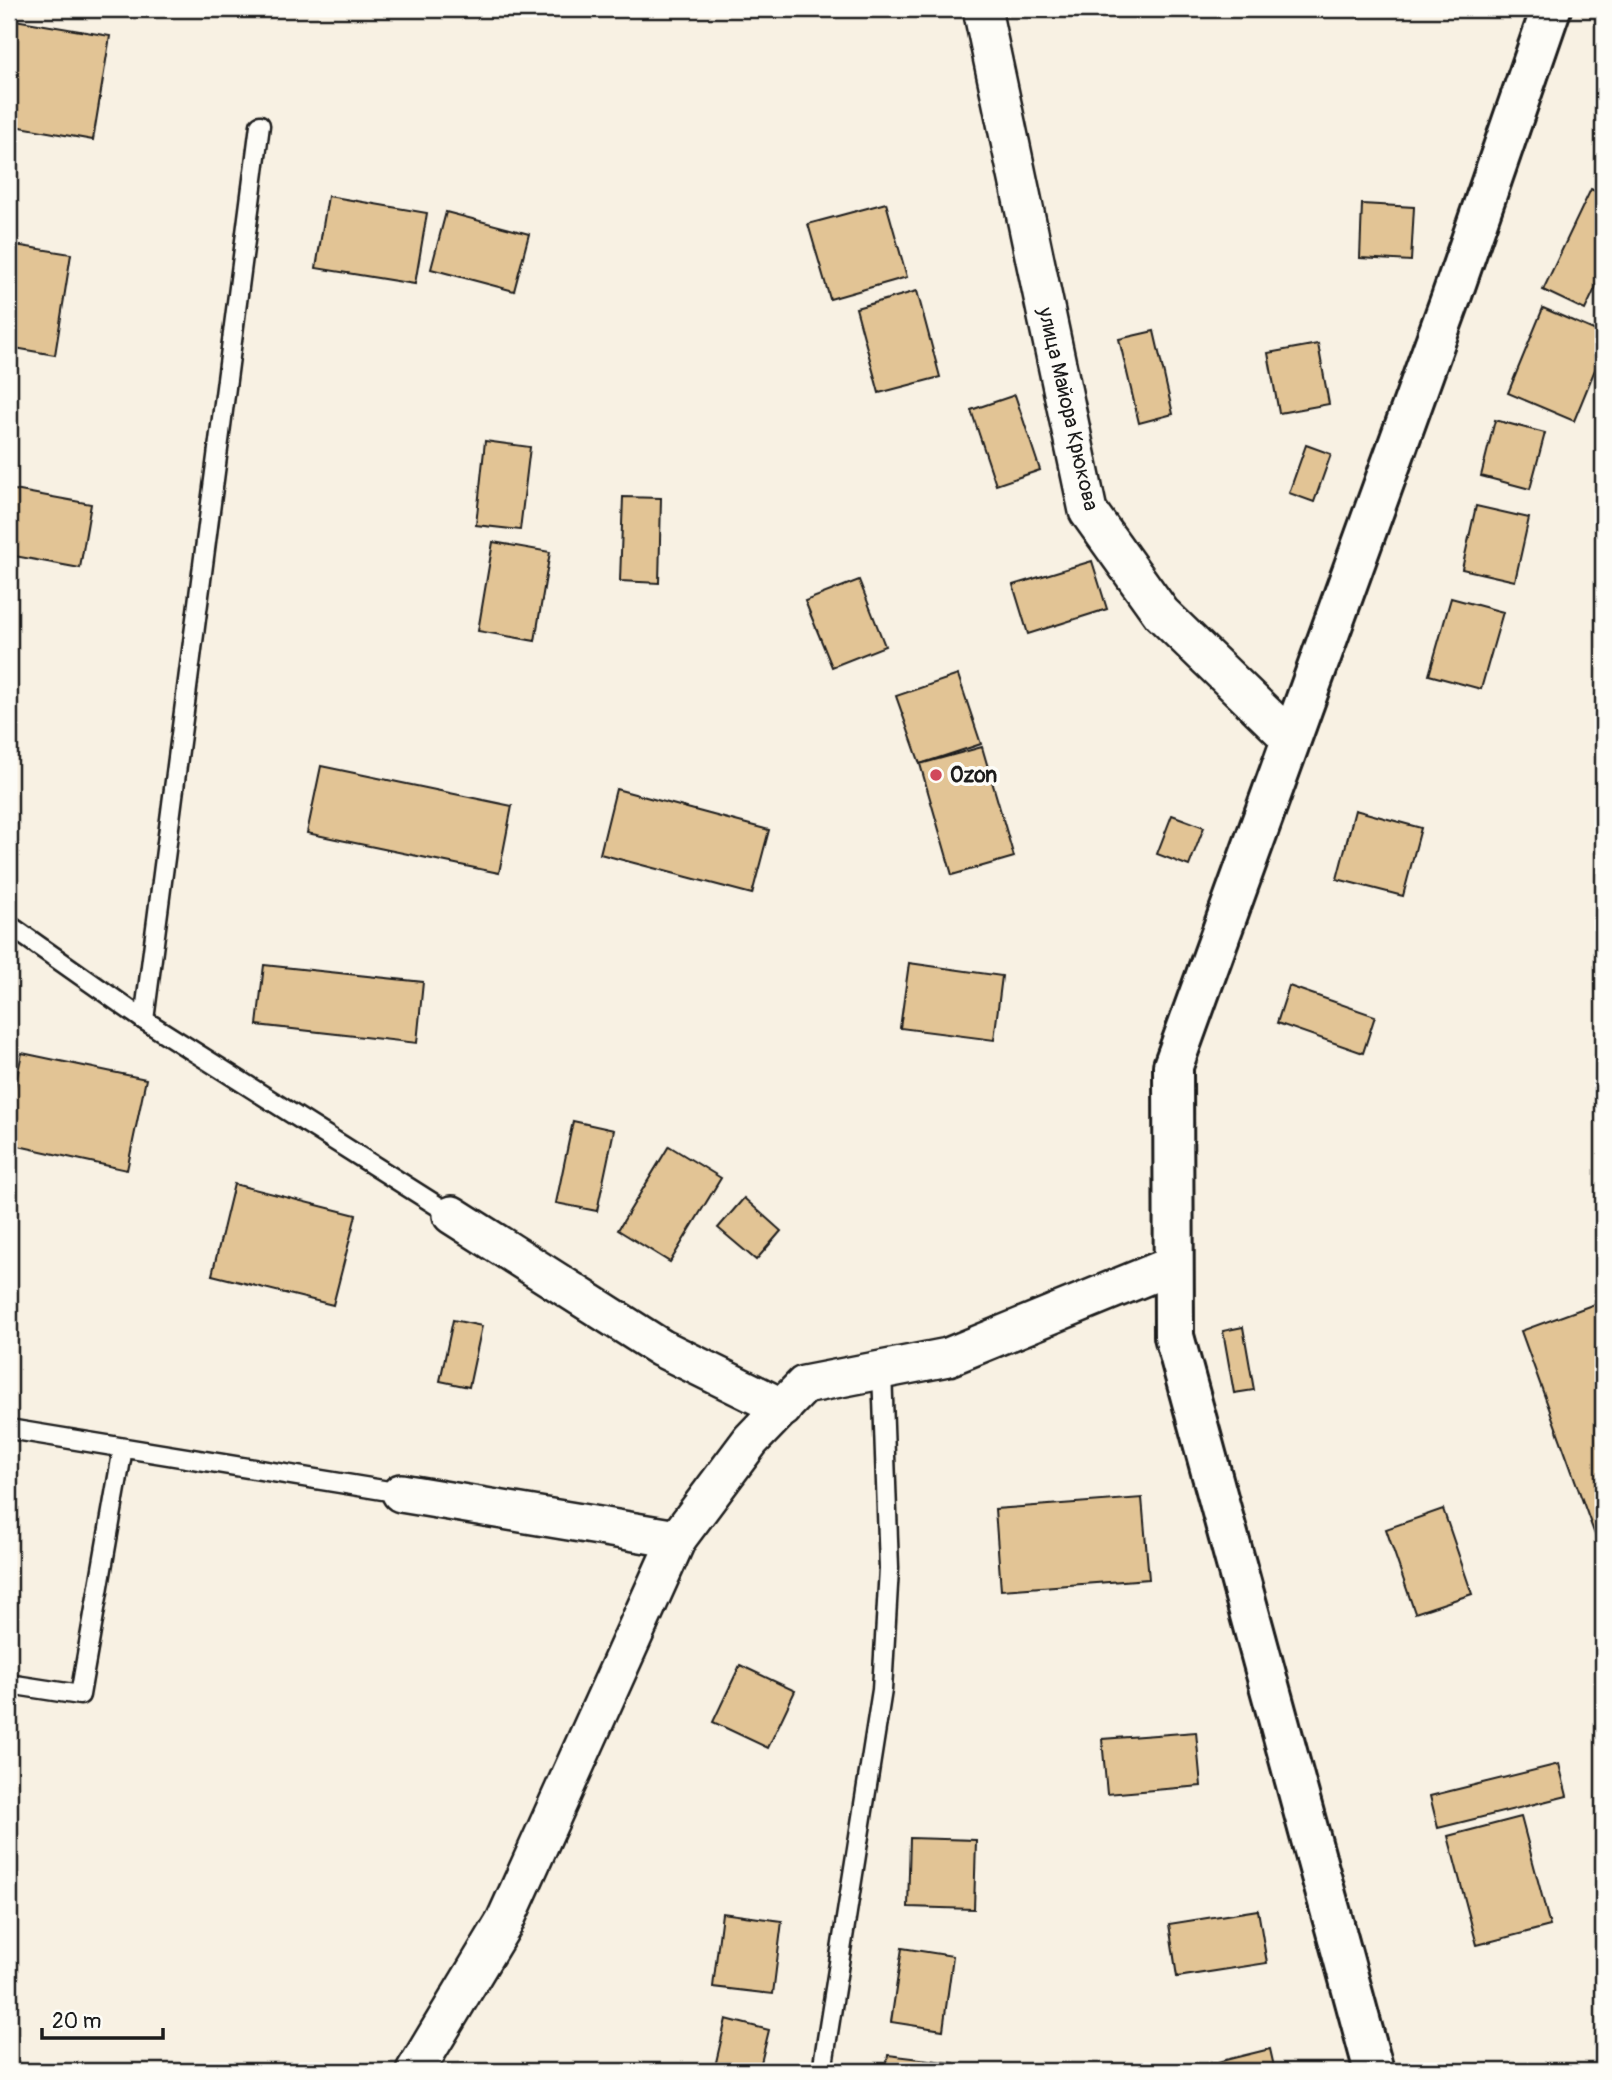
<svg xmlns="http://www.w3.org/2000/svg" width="1612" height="2080" viewBox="0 0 1612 2080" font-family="Pangolin,sans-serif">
<rect width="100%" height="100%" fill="#f8f1e3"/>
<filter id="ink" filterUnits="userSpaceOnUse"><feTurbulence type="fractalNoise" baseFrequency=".0143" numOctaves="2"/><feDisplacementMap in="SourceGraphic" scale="14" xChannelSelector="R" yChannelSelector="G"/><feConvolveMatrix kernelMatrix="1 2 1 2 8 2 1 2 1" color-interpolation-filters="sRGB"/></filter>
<g filter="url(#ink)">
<!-- building -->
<g fill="#e2c495" stroke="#1c1c1c" stroke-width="2">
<path d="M9,19L110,36L93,140L9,125Z"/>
<path d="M1591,189L1603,195V272L1585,310L1543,290Z"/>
<path d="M328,196L427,213L415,284L316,268Z"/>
<path d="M886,203L907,277L830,299L808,224Z"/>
<path d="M1362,204L1414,207L1411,261L1360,258Z"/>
<path d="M446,212L529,234L514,291L431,269Z"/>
<path d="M9,244L71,254L55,355L9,347Z"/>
<path d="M917,291L940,377L879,393L856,308Z"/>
<path d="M1543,308L1603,334V350L1574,421L1508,393Z"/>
<path d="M1154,331L1173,414L1139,423L1119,339Z"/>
<path d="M1318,344L1329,404L1279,413L1268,353Z"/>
<path d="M1015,395L1040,470L996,485L971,410Z"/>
<path d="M1495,420L1545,433L1530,489L1481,476Z"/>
<path d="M485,441L530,447L520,530L476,525Z"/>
<path d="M1306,445L1331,454L1314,502L1289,493Z"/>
<path d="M9,489L91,504L80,568L9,555Z"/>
<path d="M623,497L661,498L659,583L620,581Z"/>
<path d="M1476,506L1529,518L1515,581L1462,569Z"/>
<path d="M493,542L550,552L535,641L478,631Z"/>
<path d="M1092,561L1107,609L1028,634L1013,585Z"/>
<path d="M859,580L885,646L832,667L805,601Z"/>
<path d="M1451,598L1503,612L1481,689L1429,675Z"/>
<path d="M958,675L981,744L920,764L896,696Z"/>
<path d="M982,747L1014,857L952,875L920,764Z"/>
<path d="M321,766L512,806L499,873L307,833Z"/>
<path d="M616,789L769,830L752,894L600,854Z"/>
<path d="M1355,810L1421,828L1403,896L1337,879Z"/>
<path d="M1172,815L1204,827L1189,866L1157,854Z"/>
<path d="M909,963L1002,976L994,1040L900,1028Z"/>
<path d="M264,965L423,982L417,1043L257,1025Z"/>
<path d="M1289,986L1375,1016L1363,1053L1277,1023Z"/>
<path d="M22,1053L146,1079L127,1170L9,1144V1115Z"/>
<path d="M573,1121L614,1130L597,1211L556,1203Z"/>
<path d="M669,1146L721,1178L670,1262L618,1230Z"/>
<path d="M234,1184L356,1215L333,1305L212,1275Z"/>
<path d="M744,1198L781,1231L756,1260L718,1228Z"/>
<path d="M1603,1301V1557L1521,1331Z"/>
<path d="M453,1320L482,1326L469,1387L440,1381Z"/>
<path d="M1243,1327L1254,1390L1234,1393L1223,1331Z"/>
<path d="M1142,1498L1149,1579L1001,1590L995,1509Z"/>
<path d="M1443,1509L1472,1594L1415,1613L1386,1529Z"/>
<path d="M740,1665L795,1691L768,1748L713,1722Z"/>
<path d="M1196,1732L1201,1786L1107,1794L1102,1739Z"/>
<path d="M1559,1764L1567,1796L1438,1828L1430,1796Z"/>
<path d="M1521,1817L1550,1926L1477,1945L1448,1836Z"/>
<path d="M910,1838L976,1840L974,1909L908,1907Z"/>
<path d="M1258,1910L1267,1963L1177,1977L1169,1924Z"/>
<path d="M722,1913L782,1921L773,1994L713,1987Z"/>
<path d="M902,1948L953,1956L943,2030L891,2022Z"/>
<path d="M726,2019L769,2030L759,2071H714Z"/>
<path d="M1270,2049L1275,2071H1194L1193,2068Z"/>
<path d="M888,2055L954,2063L953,2071H886Z"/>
</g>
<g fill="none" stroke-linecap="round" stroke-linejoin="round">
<defs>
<g id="lane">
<path d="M9,925L144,1020L452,1215"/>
<path d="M144,1020L260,125"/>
<path d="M9,1429L401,1493"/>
<path d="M9,1684L80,1695L123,1448"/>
<path d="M822,2071L882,1690L889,1568L882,1370"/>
</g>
<g id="street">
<path d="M982,9L1088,511L1161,613L1291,739"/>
<path d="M452,1215L661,1348L783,1408"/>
<path d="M401,1493L677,1539"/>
<path d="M415,2071L504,1923L677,1539L751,1440L804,1385L948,1357L1173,1265"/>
</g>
<path id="secondary" d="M1374,2071L1174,1336L1173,1066L1451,298L1551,9"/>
</defs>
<!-- lane casing -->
<use href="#lane" stroke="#1c1c1c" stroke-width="23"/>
<!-- street casing -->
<use href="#street" stroke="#1c1c1c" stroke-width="42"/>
<!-- secondary casing -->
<use href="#secondary" stroke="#1c1c1c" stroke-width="44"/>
<!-- lane -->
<use href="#lane" stroke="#fdfcf7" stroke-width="18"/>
<!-- street -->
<use href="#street" stroke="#fdfcf7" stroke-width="37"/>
<!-- secondary -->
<use href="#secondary" stroke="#fdfcf7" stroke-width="38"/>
</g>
</g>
<!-- markers -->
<circle fill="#d1495b" stroke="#fdfcf7" stroke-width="2.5" cx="936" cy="775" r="7"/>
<g text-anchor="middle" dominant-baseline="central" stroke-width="7" stroke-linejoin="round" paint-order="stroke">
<!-- street labels -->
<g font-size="21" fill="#1c1c1c" stroke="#fdfcf7">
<text transform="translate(1068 409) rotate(77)">улица Майора Крюкова</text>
</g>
<!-- poi labels -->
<g font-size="21" font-weight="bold" fill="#1c1c1c" stroke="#fdfcf7" text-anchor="start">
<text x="950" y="775">Ozon</text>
</g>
</g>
<!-- margin -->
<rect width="1612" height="2080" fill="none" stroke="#fdfcf7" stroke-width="35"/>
<rect x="18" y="18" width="1577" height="2045" fill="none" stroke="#1c1c1c" stroke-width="2.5" filter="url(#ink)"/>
<!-- scale -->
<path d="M42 2028v10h121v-10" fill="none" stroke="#1c1c1c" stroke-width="3.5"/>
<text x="52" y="2028" font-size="21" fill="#1c1c1c" stroke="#fdfcf7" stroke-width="5" paint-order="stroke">20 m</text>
</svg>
